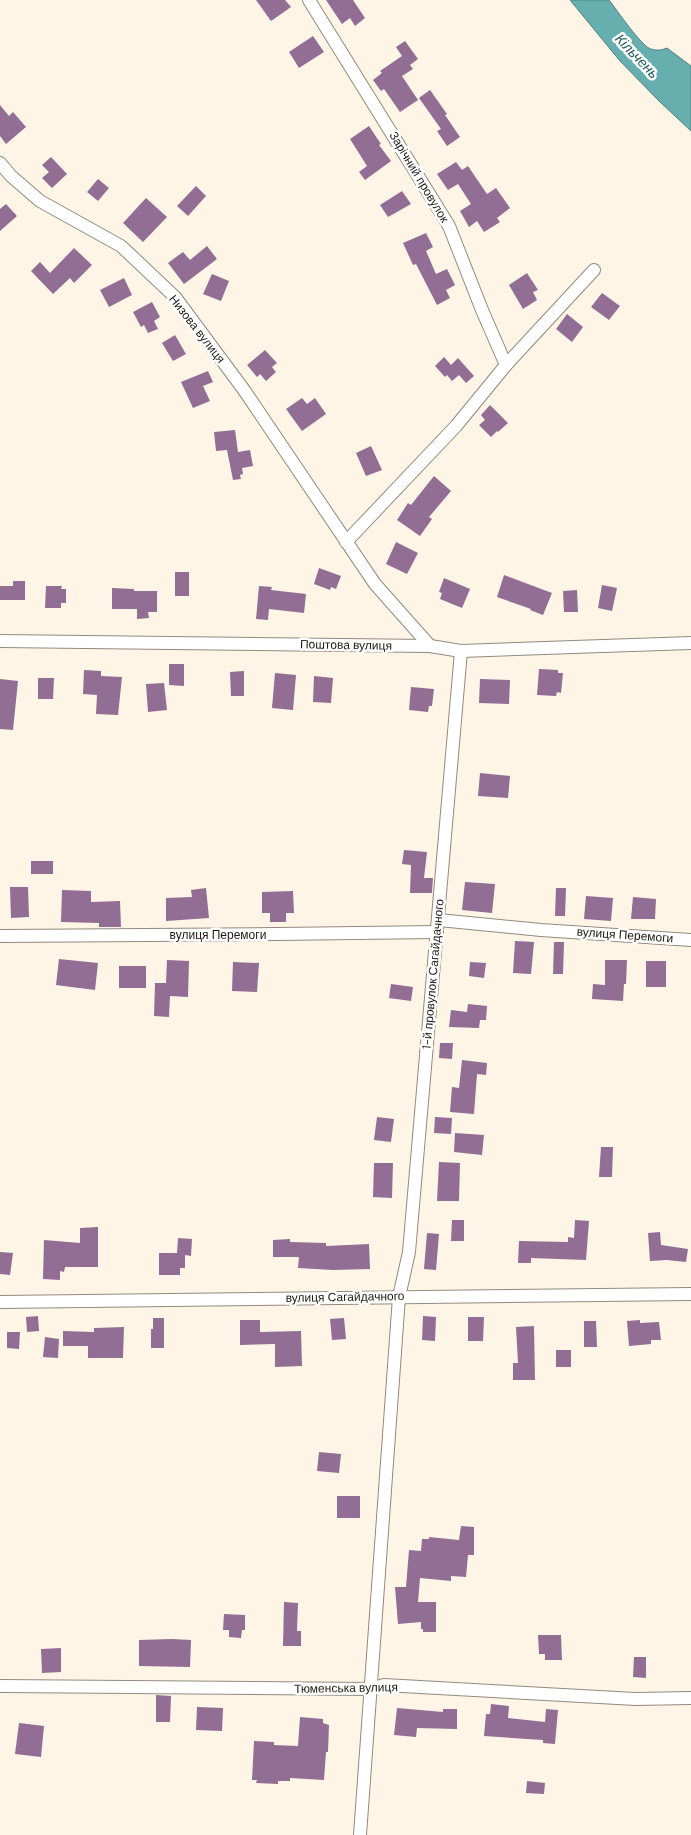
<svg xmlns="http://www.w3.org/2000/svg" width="691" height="1835" viewBox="0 0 691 1835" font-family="'DM Sans',sans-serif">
<rect width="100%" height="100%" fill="#fef5e7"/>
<!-- water -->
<path fill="#67aeaf" stroke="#518281" d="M570,0H609C617,10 641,46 651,49C657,51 662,50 667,48L691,66V131L659,101L620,61Z"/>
<!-- building -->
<g fill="#926d94">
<path d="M256,0H285L291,7L271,21Z"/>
<path d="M326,0H353L365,18L355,26L350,18L342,24Z"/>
<path d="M313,36L324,52L299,68L289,52Z"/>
<path d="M405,41L418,59L410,65L413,69L402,76L418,100L400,112L384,89L381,91L373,80L382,73L380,71L402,56L396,47Z"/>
<path d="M430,90L447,114L445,115L460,137L447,146L437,131L441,129L419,98Z"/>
<path d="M0,105L9,116L13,112L26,127L6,144L0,136Z"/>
<path d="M369,126L381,144L379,145L391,161L365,180L359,172L367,166L350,139Z"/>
<path d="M51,157L67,174L52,188L42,178L49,172L42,165Z"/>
<path d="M456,162L462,170L468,166L487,194L496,188L510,208L497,218L500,222L484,232L477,221L469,227L460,211L471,204L458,184L448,190L437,174Z"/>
<path d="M98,179L109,188L98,201L87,192Z"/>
<path d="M196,186L206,196L188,216L177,206Z"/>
<path d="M402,191L411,204L388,217L380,205Z"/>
<path d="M146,198L167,217L143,242L123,223Z"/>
<path d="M6,204L17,216L0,231V209Z"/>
<path d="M426,233L433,247L426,251L436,274L447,269L455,285L446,290L450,298L437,305L416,264L413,265L403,243Z"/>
<path d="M207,246L217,259L184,284L168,263L183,252L190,260Z"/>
<path d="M74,248L92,265L74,283L70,278L53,294L31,271L40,262L50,273Z"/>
<path d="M527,273L538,290L533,292L537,300L523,309L509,285Z"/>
<path d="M212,274L229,281L221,301L203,294Z"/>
<path d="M124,278L132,295L109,307L100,290Z"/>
<path d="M602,293L620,306L609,320L591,307Z"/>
<path d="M152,302L160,317L154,321L158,329L148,333L144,325L141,327L133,312Z"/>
<path d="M567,314L583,327L572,342L556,329Z"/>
<path d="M175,335L186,354L173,361L162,343Z"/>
<path d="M265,350L277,363L272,367L276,372L266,381L260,374L257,377L247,365Z"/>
<path d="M444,357L451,365L458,358L474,376L466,383L459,375L452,381L447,375L445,377L435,366Z"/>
<path d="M208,371L213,382L203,386L210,401L193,408L181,382Z"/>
<path d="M302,398L307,404L315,398L326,414L302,431L286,409Z"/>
<path d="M490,405L508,423L498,432L497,431L491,437L479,425L485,420L481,415Z"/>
<path d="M235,430L238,452L250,450L253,466L242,468L243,474L240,475L241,479L233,480L227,450L216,451L214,432Z"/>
<path d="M371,446L382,470L366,476L356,453Z"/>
<path d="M434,476L451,491L429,517L432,519L420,536L397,520L408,503L411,505Z"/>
<path d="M396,542L418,553L407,574L386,564Z"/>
<path d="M319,568L341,576L336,589L331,587L330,590L314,584Z"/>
<rect x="175" y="572" width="14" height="24"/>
<path d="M504,575L552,593L543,615L530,610L531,609L497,597Z"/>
<path d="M444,578L470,589L462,608L440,599L442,593L439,592Z"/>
<path d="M13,581H25V600H0V586H13Z"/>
<path d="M602,585L617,588L612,611L598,608Z"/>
<path d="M46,586H62L61,589H66V603H61V608H45Z"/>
<path d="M259,586L272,587L271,590L306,594L304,613L269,609L268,620L256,619Z"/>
<path d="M112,588L134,589V591H157V612H148L149,618L137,619V609H112Z"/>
<path d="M577,590L578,612H564L563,591Z"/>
<path d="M169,664H184V686L169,685Z"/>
<path d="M539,669L558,670V673H563L561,693L557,692L556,696L537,695Z"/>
<path d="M84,670L101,671V676L122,677L118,715L96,714L97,695L83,694Z"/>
<path d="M244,671V696H231L230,672Z"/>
<path d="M275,673L296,675L293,710L272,708Z"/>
<path d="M314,676L333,678L331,703L313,702Z"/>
<path d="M38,678H54L53,699H38Z"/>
<path d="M0,679L18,681L13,730L0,729Z"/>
<path d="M480,679L510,680L509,704L479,703Z"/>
<path d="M164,683L167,710L148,712L146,684Z"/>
<path d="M411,687L434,689L432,706H429L428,712L409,710Z"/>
<path d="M480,773L510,776L508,798L478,796Z"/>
<path d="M404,850L427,852L424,878H433L432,893H410L411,865L402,864Z"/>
<rect x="31" y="861" width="22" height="13"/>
<path d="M465,882L495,884L492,913L462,910Z"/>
<path d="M10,887H28L29,917L11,918Z"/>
<path d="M206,888L209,918L166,921V898L192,897L191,890Z"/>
<path d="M556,888H566L565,916H555Z"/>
<path d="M62,890L91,891V902L120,901L121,927H99V923L61,922Z"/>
<path d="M293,891L294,913H286V922H270V913H262V892Z"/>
<path d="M586,896L613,898L611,921L584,919Z"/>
<path d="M633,897L656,899L655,919H631Z"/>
<path d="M515,941L534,942L531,974L513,973Z"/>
<path d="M554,942H564L563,974H553Z"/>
<path d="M59,959L98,963L95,990L56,985Z"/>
<path d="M167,960L189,961L188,997L170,996L169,1017L154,1016L155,983H166Z"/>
<path d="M605,960H627L626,984H624L623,1001L592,999L593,984L605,985Z"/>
<rect x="646" y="961" width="20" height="26"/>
<path d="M233,962L259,963L257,992L232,991Z"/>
<path d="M470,962L486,963L484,978L469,976Z"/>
<rect x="119" y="966" width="27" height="22"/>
<path d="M391,984L413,987L411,1001L389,998Z"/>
<path d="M468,1004L487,1006L486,1020H480L479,1028L449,1027L451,1010L467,1012Z"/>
<path d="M440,1043H453L452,1059L439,1058Z"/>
<path d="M462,1060L487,1063L486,1075L477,1074L474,1114L450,1112L452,1087L459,1088Z"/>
<path d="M377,1117L394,1119L391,1142L374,1140Z"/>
<path d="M435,1117L452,1118L451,1134L434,1133Z"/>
<path d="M455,1133L484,1135L482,1155L454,1152Z"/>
<path d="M601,1147H613L612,1177H599Z"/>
<path d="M439,1162L460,1163L459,1201H437Z"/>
<path d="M374,1163H393L392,1198L373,1197Z"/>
<path d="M452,1220H464V1241H451Z"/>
<path d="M575,1220L589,1221L586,1260L531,1258V1263H518L519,1241L568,1242V1237L574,1238Z"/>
<path d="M98,1227V1267H65L64,1272L60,1271V1280L43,1279L44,1240L80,1243V1228Z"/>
<path d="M660,1232L661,1245L688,1249L686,1262L667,1260L650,1261L648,1233Z"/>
<path d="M427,1233L439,1234L436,1270L424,1269Z"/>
<path d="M178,1238L192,1239L191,1256L185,1255V1268H180V1275H159V1253H177Z"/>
<path d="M290,1239V1242L326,1243V1246L369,1244L370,1269L333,1270L298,1268L299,1257H273V1240Z"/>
<path d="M0,1252L13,1253L10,1275L0,1274Z"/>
<path d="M38,1316L39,1331L27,1332L26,1317Z"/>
<path d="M423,1316L436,1317L435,1341L422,1340Z"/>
<path d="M468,1317H484L483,1341H468Z"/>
<path d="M153,1318H164V1348H151V1329H153Z"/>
<path d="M344,1318L346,1339L332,1340L330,1319Z"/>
<path d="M240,1320H260V1332L301,1331L302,1366L275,1367V1344L240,1345Z"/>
<path d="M640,1320V1323L659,1322L661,1340H651V1344L629,1346L627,1321Z"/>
<path d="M584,1321H596L597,1347H584Z"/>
<path d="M534,1326L535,1380H513V1363H518L516,1327Z"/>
<path d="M124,1327L123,1358H88V1346H63V1331L94,1332V1328Z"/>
<path d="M7,1332H20L19,1349L7,1348Z"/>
<path d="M45,1337L59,1339L58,1358L43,1357Z"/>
<rect x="556" y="1350" width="15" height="17"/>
<path d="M319,1452L341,1454L339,1473L317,1471Z"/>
<rect x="337" y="1496" width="23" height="22"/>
<path d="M461,1526L474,1527V1555H468L466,1577L451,1576V1581L420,1578L418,1602H436V1632H423V1629H421V1622L398,1624L395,1587H406L409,1550L421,1551L422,1539H429V1537L459,1540Z"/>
<path d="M284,1602L298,1603L297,1631H301V1646H283Z"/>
<path d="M224,1614L245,1615V1630H242L241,1638L229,1637V1630H223Z"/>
<path d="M538,1635H561L562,1660H545V1654H539Z"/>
<path d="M172,1639L191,1640L190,1667L139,1666V1640Z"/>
<path d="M61,1648V1672L42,1673L41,1649Z"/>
<path d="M634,1657H646V1678L633,1677Z"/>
<path d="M156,1695L171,1696L170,1722H156Z"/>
<path d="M491,1704L509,1706L508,1718L545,1722L546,1709L558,1710L555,1744L543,1743V1740L484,1736L486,1714H490Z"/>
<path d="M197,1707L223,1708L222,1731L196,1730Z"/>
<path d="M397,1708L443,1712V1709H457V1729L417,1728L416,1737L394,1735Z"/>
<path d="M300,1717L323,1719V1723L329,1725L328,1752H326L324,1780L290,1778V1781H278V1784L256,1783L257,1780H252L254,1741L274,1742V1745L298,1746Z"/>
<path d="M19,1723L44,1726L41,1757L15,1754Z"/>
<path d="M527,1781L545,1783L544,1794L526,1793Z"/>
</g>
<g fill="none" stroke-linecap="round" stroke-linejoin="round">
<defs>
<g id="minor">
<path d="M309,0L449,226L482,310L506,365"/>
<path d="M0,163L11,176L40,201L121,246L175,297L244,390L375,584L430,646"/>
<path d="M346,542L456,426L506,365L594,270"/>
<path d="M0,641L430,646L461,651L691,643"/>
<path d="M439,920L541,930L691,940"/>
<path d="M0,936L277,934L437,932"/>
<path d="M0,1302L691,1294"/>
<path d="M0,1686L370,1689L384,1685L636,1699L691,1698"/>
<path d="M360,1835L399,1297L409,1252L461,651"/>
</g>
</defs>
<!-- minor casing -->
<use href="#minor" stroke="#928a7e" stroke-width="14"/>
<!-- minor -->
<use href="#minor" stroke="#fff" stroke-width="12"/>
</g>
<g text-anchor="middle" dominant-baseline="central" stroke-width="5" stroke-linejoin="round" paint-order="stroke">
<!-- street labels -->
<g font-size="12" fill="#1d1a15" stroke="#fff">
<text transform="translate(419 177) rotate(59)">Зарічний провулок</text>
<text transform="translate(197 329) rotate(52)">Низова вулиця</text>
<text transform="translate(346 645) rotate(1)">Поштова вулиця</text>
<text x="218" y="935">вулиця Перемоги</text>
<text transform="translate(625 935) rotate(4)">вулиця Перемоги</text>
<text transform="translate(433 974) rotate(-85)">1-й провулок Сагайдачного</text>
<text transform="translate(345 1297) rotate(-1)">вулиця Сагайдачного</text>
<text transform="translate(346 1688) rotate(-1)">Тюменська вулиця</text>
</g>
<!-- water labels -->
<g font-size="14" font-style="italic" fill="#235f60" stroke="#fff">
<text transform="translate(637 56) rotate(46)">Кільчень</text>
</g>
</g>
</svg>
